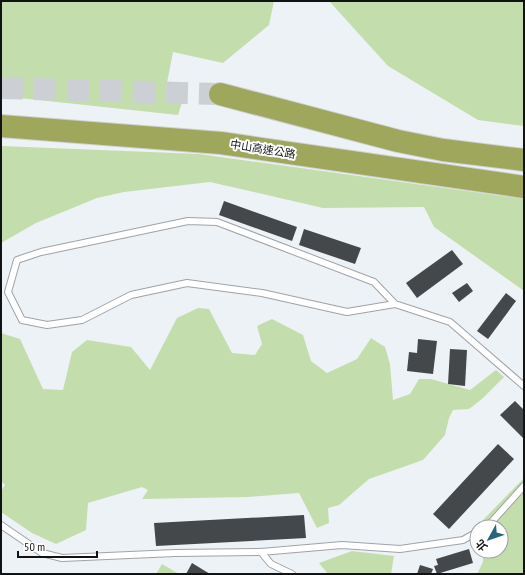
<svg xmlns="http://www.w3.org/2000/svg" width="525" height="575" viewBox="0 0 525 575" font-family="'PT Sans Narrow','Noto Sans TC',sans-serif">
<rect width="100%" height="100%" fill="#edf2f7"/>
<!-- green -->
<g fill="#c3deac">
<path d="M1,1H274L269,25L223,63L173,52L166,88L184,96L178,115L1,96Z"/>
<path d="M329,1H524V126L478,120L388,66Z"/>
<path d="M1,146L199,154L524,199V291L434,227L424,207L323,208L210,182L124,192L97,198L36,223L1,243Z"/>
<path d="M198,308L209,309L232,353L255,355L262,344L257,326L272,319L303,335L311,361L327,373L357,359L371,338L385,347L390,364L393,400L410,394L419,379H431L470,390L496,370L504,377L482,399L469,409L453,410L449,418L445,435L423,460L369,479L339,505L328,508L329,523L317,528L299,493L248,497L142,499L148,490L142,487L88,503L86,530L56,544L32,533L1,512V491L5,485L1,481V333L20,339L43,389L63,390L72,352L87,340L131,347L150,370L177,318Z"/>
<path d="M524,478V574H477L483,562V551H501V527H481V522Z"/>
<path d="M352,551L394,556L391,574H328L319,563Z"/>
<path d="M162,564L179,574H156Z"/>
</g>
<!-- building -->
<g fill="#44484b">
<path d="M224,201L297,227L292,241L219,215Z"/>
<path d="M304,229L361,248L355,264L299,245Z"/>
<path d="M452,250L463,264L417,298L406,283Z"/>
<path d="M467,283L473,291L459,302L452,293Z"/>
<path d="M506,293L516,301L488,339L477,331Z"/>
<path d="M418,339L437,341L433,374L407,371L409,352L417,353Z"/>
<path d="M450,349L467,350L465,386L448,384Z"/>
<path d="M515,401L524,410V439L500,415Z"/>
<path d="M498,444L514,459L449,529L433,514Z"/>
<path d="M304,515L306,538L156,546L154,523Z"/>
<path d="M469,549L473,563L437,574L434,566L438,565L436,559Z"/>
<path d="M192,563L210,574H186Z"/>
<path d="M420,565L433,569L431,574H417Z"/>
</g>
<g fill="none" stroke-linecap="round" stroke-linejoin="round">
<!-- highway-tunnel -->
<path stroke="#ccd0d5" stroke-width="22" stroke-dasharray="22 11" stroke-linecap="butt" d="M1,88L220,94"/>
<defs>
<g id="lane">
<path d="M395,304L374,282L217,222L188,221L41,252L17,260L8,292L22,320L47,325L82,320L131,295L187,283L262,293L347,312L395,304L450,322L524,386"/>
<path d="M1,525L42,553L62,558L175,553L261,552L342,545L400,549L463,540L477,532"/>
<path d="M487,527L524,486"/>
<path d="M261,552L271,564L292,574"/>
</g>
<g id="highway">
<path d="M220,94L398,141L443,150L524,160"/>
<path d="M1,126L221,143L524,187"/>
</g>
</defs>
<!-- lane casing -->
<use href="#lane" stroke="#9fa3a8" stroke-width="8"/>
<!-- highway casing -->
<use href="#highway" stroke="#cfd0d0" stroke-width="24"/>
<!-- lane -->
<use href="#lane" stroke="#fff" stroke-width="6"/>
<!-- highway -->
<use href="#highway" stroke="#9ea75c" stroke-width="22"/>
</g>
<g text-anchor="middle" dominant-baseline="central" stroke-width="4" stroke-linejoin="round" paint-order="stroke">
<!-- street labels -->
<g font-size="11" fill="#111214" stroke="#fff">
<text transform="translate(263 149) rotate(9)">中山高速公路</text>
</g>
</g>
<!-- border -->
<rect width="525" height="575" fill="none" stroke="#111214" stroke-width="4"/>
<!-- north arrow -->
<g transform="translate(489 539) rotate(230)"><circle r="19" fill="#ffffff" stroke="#a0a0a1"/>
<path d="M0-3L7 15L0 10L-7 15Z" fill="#26657a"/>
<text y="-6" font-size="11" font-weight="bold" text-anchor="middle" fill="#111214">北</text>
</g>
<!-- scale -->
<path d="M18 551v6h79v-6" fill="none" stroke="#111214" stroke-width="2"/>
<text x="24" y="551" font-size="12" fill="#111214" stroke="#ffffff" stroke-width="3" paint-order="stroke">50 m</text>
</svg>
